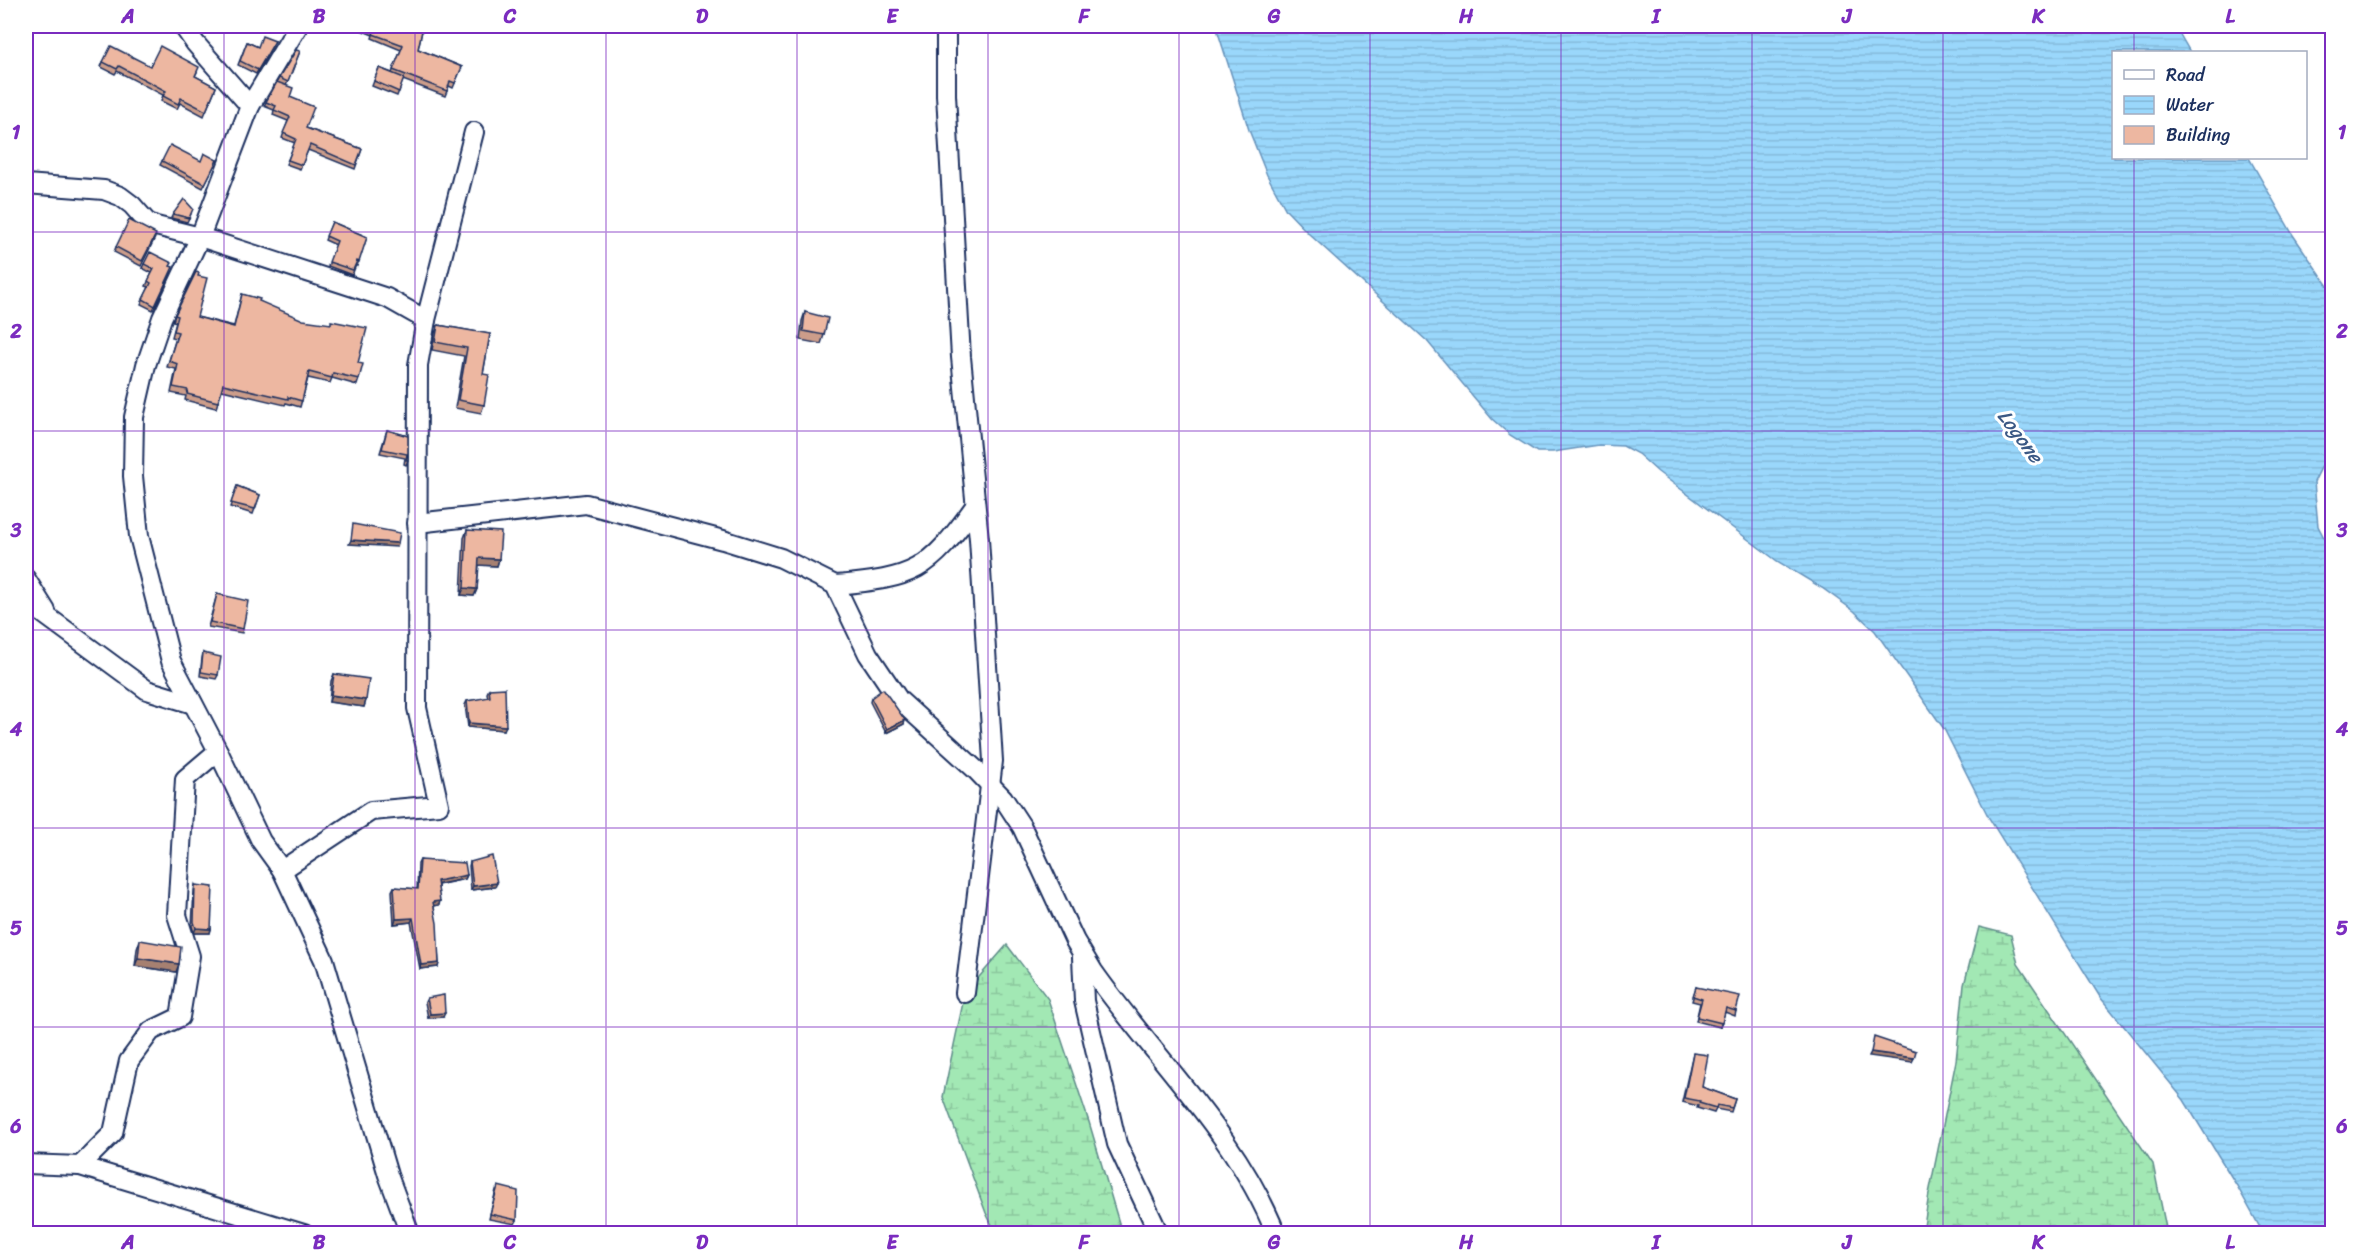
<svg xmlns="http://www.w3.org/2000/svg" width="2358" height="1259" viewBox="0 0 2358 1259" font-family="Sriracha,sans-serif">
<defs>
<pattern id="wetland-marsh" width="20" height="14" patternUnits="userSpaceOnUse" patternTransform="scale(1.5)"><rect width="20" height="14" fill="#a2e8b4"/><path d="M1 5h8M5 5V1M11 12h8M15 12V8" fill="none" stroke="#8bc79d"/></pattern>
<pattern id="water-rules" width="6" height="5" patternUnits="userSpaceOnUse" patternTransform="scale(1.5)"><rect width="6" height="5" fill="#9ad7fb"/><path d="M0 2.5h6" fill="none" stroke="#84b9da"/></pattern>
</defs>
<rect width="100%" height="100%" fill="#fff"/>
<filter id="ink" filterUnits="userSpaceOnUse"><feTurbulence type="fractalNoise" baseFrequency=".0167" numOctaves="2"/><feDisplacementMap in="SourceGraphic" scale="12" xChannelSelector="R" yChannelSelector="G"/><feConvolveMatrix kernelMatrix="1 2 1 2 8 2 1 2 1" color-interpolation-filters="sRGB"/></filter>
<g filter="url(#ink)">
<!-- wetland -->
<g fill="url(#wetland-marsh)" stroke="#5e8c89" stroke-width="1.5">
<path d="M1979,927L2011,935L2018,964L2153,1164L2167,1233H1923L1929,1194L1956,1061L1964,985Z"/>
<path d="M1007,945L1048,999L1089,1122L1122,1233H996L986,1213L943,1097L965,993Z"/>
</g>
<!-- water -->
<path fill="url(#water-rules)" stroke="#6794bc" stroke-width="1.5" d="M1216,26H2175L2190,52H2114V158H2249L2293,235L2332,292V452L2328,454L2314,482L2318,526L2332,553V1233H2263L2237,1186L2184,1100L2100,997L1989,818L1944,729L1875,631L1854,611L1822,588L1777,561L1658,472L1638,454L1623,446L1599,445L1553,452H1537L1510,435L1492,419L1427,341L1309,234L1286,210L1267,175L1249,130Z"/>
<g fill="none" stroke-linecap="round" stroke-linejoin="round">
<defs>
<g id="minor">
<path d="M183,26L195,43L250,106L200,237L162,318L146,365L134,417L133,476L139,536L171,661L218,751L261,841L282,870L324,960L388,1175L410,1234"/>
<path d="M946,26V95L961,357L979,539L993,761L965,993"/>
<path d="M250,106L298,26"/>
<path d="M26,184L104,190L120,196L132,205L147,222L156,226L200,237L387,298L426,320"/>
<path d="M417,523L586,504L723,540L781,558L835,585L868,654L899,700L975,769L1003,798L1022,827L1075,941L1093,971C1154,1058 1236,1133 1276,1234"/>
<path d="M26,579L46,611"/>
<path d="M835,585C915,578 928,572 975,506"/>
<path d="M26,601L147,690L193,704"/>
<path d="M282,870L371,811L439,805L417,708L418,365L426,320L474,132"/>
<path d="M1082,957L1084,1001L1117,1144L1159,1234"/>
<path d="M26,1164L80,1166L113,1133L129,1061L151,1031L180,1017L190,956L177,915L185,779L218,751"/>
<path d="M80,1166L304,1234"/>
</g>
</defs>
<!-- minor casing -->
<use href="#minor" stroke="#1b2f5e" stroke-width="22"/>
<!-- minor -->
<use href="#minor" stroke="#fff" stroke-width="18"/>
</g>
<!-- wall -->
<g fill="#cc9d8a" stroke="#1b2f5e" stroke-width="1.5">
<path d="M196,26H202L200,31Z"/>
<path d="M357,26H423L418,49L462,67L453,88L449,86L445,96L403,80L397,96L372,86L379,68L392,73L401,50L372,38L373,35L356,28Z"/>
<path d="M275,41L273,45L256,74L238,65L247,42L258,47Z"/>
<path d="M300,51L286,86L290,97L306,128L362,149L355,169L308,150L300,169L286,164L295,143L282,138L288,121L273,115L274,110L264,106L279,78Z"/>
<path d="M103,62L150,66L197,72L195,76L216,87L204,116L180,103L177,109L161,101L163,95L117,71L115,74L101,67Z"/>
<path d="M217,160L203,188L160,165L162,161H201Z"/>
<path d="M173,214H191L187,222L171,218Z"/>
<path d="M332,222L367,237L357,266L356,265L352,275L328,266L336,245L325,240Z"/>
<path d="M155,238L141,266L114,252L116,247Z"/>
<path d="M144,264L170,267L171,272L153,310L141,304L149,287L146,286L152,273L142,268Z"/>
<path d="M198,276L197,317L234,326L242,294L259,301L358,363L359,379L357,385L332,378L330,383L308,378L300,407L286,403L285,405L222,390L216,408L185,400L186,396L171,393L176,369L167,367L176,338L172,337L176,322L173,321L175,315Z"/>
<path d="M805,312L824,335L821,344L800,340L802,321Z"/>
<path d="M438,325L490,334L483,374L484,405L481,413L455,408L464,356L432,350L435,333Z"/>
<path d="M387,430L408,436V460L406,465L404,464L405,458L380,453Z"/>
<path d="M237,486L260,495L253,514L230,507Z"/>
<path d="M467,530L499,559L497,566L479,565L477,589L474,596L461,595L464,538Z"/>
<path d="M217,594L243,629L242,633L208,627Z"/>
<path d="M203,653L218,675L216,679L200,676L202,658Z"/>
<path d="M334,674L366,700L364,707L329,702L331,681Z"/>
<path d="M489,689L504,730L468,727L465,705L467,701L488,698L487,693Z"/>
<path d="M871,698L905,720L904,724L886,733L870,702Z"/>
<path d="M420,860L467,875L465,879L438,885L439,905L434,906L439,963L438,967L420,969L411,922L394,924L392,891L394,887L417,889L418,864Z"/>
<path d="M470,862L495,887L471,890L469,866Z"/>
<path d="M195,885L211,929L210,933H194L192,926L194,890Z"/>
<path d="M140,940L176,972L135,966L137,949Z"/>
<path d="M1696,987L1736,1011L1735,1016L1725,1012L1720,1027L1696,1021L1700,1003L1692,1001Z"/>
<path d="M427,998L443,1017L428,1018L425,1002Z"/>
<path d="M1693,1053L1702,1087L1735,1099L1731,1112L1716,1109L1714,1113L1697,1108L1698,1106L1682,1102Z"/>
<path d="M496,1190L517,1220L515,1224L489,1219Z"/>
</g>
<!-- shaded-wall -->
<g fill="#a68071" stroke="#1b2f5e" stroke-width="1.5">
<path d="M351,540L398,543L397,547L349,544Z"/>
<path d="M479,558L499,559L497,566L477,565Z"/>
<path d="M464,588L477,589L474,596L461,595Z"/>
<path d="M331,695L366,700L364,707L329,702Z"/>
<path d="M905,720L904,724L886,733L887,729Z"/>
<path d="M469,723L506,726L504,730L468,727Z"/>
<path d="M467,875L465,879L435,885L437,881Z"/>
<path d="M497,883L495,887L471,890L473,886Z"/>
<path d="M440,901L439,905L431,906L433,902Z"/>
<path d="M413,918L411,922L394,924L396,919Z"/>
<path d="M196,928L211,929L210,933H194Z"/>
<path d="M138,958L179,964L176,972L135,966Z"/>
<path d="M439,963L438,967L420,969L421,965Z"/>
<path d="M445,1013L443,1017L428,1018L430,1014Z"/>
<path d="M1871,1052L1914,1058L1912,1062L1869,1056Z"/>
</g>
<!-- building -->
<g fill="#edb7a1" stroke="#1b2f5e" stroke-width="1.5">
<path d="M365,26H423L418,49L462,67L455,83L450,81L447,91L393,70L403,45L373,34L375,30Z"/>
<path d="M262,36L275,41L258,70L240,61L247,42L258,47Z"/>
<path d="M111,46L150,66L160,46L199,67L195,76L216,87L206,111L181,98L178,104L163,96L166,91L119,66L117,69L103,62Z"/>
<path d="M296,50L300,51L288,82L279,78Z"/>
<path d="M379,68L404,78L399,92L374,81Z"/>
<path d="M277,82L293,88L290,97L314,107L306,128L362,149L356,165L310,145L302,165L288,160L296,139L283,133L290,117L274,110L276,106L266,102Z"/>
<path d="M170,145L201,161L204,153L217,160L205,184L162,161Z"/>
<path d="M184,199L193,209L189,218L173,214Z"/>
<path d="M129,220L156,234L142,261L116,247Z"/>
<path d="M332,222L367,237L359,262L357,261L353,270L329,262L337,241L326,236Z"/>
<path d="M150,252L172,263L170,266L173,267L155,306L143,299L151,283L148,281L154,269L144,264Z"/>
<path d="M196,272L199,273L198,276L207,278L197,317L234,327L242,294L260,299L259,301L303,320L331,324V321L367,328L358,363L363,364L359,379L333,373L332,378L309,372L302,401L288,397V399L223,384L218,402L187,394L188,390L173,387L178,364L169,361L178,332L174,331L178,316L175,315Z"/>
<path d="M805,312L828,318L824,335L803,331Z"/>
<path d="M438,325L490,334L483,374L489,375L484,405L458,400L467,348L435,342Z"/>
<path d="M387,430L408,436V460H406L407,454L382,449Z"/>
<path d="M237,486L260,495L255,509L231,503Z"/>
<path d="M353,524L400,533L398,543L351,540Z"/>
<path d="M467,530L501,532L499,559L479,558L477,589L464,588Z"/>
<path d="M217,594L248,601L243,629L210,622Z"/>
<path d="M203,653L221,657L218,675L201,672Z"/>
<path d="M334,674L369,679L366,700L331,695Z"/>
<path d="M505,688L506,726L469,723L467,701L490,697L489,689Z"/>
<path d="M883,689L905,720L887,729L871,698Z"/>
<path d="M492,856L497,883L473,886L470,862Z"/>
<path d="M420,860L465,863L467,875L437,881L440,901L433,902L437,923L439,963L421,965L413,918L396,919L394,887L418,889Z"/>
<path d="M195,885L213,887L211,929L196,928L194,922Z"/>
<path d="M140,940L181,947L179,964L138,958Z"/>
<path d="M1696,987L1740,996L1736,1011L1726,1008L1722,1023L1697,1017L1702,999L1693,996Z"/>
<path d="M444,995L445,1013L430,1014L427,998Z"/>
<path d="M1874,1037L1916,1051L1914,1058L1871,1052Z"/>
<path d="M1693,1053L1708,1055L1702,1087L1735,1099L1732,1108L1717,1105L1716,1108L1699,1103L1700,1101L1684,1098Z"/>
<path d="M498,1186L518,1191L517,1220L490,1214Z"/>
</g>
</g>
<!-- grid -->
<path fill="none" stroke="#7b2cbf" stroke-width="1.5" stroke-opacity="0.55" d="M224,26V1234M415,26V1234M606,26V1234M797,26V1234M988,26V1234M1179,26V1234M1370,26V1234M1561,26V1234M1752,26V1234M1943,26V1234M2134,26V52M2134,158V1234M26,232H2332M26,431H2332M26,630H2332M26,828H2332M26,1027H2332"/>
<g text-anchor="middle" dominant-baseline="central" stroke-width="6" stroke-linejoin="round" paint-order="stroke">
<!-- water labels -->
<g font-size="20" font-style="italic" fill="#3b5985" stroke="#fff">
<text transform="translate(2020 436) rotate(53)">Logone</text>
</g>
</g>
<!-- margin -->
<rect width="2358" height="1259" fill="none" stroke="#fff" stroke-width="66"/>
<!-- legend -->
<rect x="2112" y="51" width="195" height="108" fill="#ffffff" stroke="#a4acbf" stroke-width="1.5"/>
<rect x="2124" y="70" width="30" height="9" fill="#ffffff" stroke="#a4acbf" stroke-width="1.5"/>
<text x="2166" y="81" font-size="18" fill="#1b2f5e">Road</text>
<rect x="2124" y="96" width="30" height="18" fill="url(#water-rules)" stroke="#a4acbf" stroke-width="1.5"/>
<text x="2166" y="111" font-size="18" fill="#1b2f5e">Water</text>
<rect x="2124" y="126" width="30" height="18" fill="#edb7a1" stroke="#a4acbf" stroke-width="1.5"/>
<text x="2166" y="141" font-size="18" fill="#1b2f5e">Building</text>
<rect x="33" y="33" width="2292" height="1193" fill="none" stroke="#7b2cbf" stroke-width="2"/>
<g font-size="20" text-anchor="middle" font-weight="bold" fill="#7b2cbf">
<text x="128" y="23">A</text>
<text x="319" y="23">B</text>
<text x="510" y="23">C</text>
<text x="702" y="23">D</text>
<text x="892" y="23">E</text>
<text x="1084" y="23">F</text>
<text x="1274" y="23">G</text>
<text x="1466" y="23">H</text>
<text x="1656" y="23">I</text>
<text x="1847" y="23">J</text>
<text x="2038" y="23">K</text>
<text x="2230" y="23">L</text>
<text x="16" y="139">1</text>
<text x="2342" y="139">1</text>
<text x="16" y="338">2</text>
<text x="2342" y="338">2</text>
<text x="16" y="537">3</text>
<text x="2342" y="537">3</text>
<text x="16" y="736">4</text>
<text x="2342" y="736">4</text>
<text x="16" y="935">5</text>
<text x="2342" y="935">5</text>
<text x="16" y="1133">6</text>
<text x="2342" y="1133">6</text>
<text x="128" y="1249">A</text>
<text x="319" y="1249">B</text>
<text x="510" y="1249">C</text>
<text x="702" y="1249">D</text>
<text x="892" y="1249">E</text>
<text x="1084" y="1249">F</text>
<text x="1274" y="1249">G</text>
<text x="1466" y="1249">H</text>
<text x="1656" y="1249">I</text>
<text x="1847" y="1249">J</text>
<text x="2038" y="1249">K</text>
<text x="2230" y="1249">L</text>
</g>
</svg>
